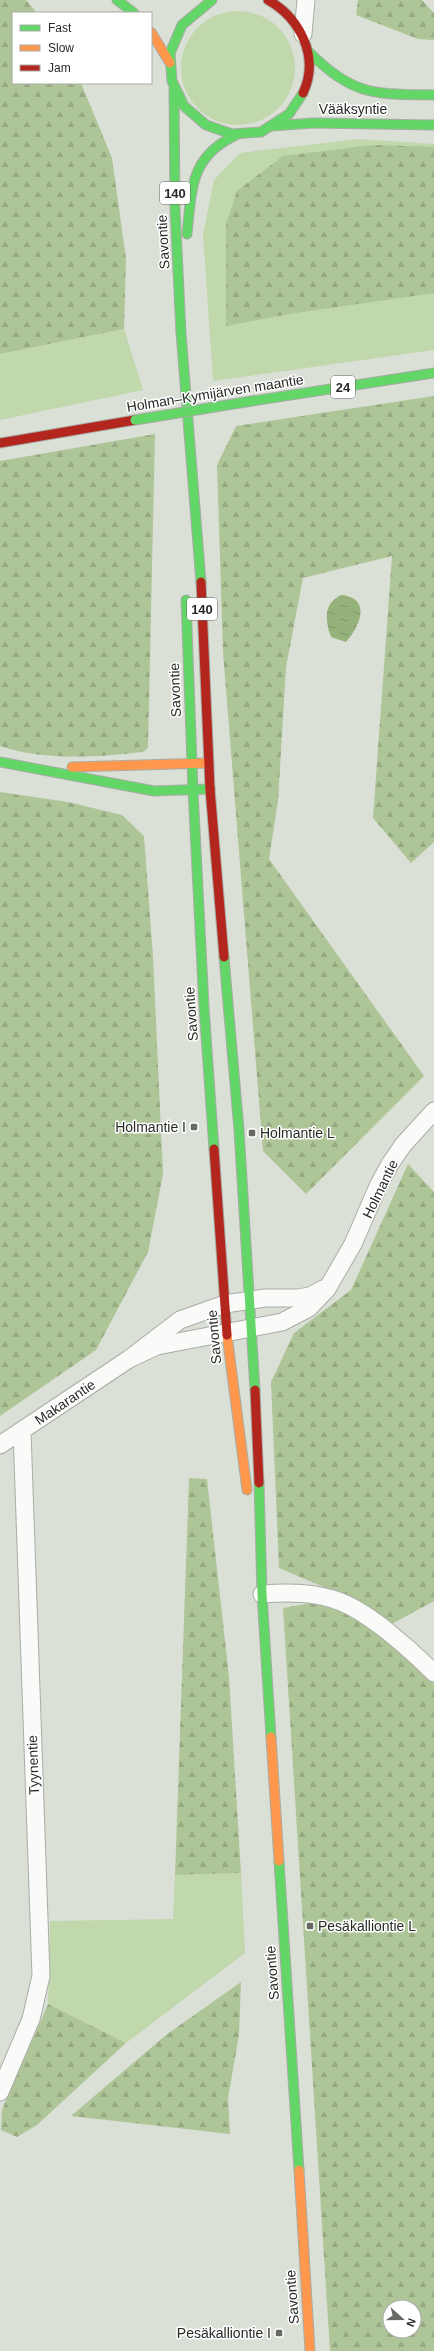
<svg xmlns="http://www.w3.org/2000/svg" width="434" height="2351" viewBox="0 0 434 2351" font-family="Arial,sans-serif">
<defs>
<pattern id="forest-firs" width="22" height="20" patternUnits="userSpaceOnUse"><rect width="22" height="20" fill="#aec598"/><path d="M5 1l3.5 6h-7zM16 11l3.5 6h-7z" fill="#96a983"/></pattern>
<pattern id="water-ripples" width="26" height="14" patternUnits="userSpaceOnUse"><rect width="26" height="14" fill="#96b27b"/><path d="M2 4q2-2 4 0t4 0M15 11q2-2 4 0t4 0" fill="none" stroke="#7a9165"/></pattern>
</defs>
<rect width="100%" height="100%" fill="#dbe0d7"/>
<!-- grass -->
<g fill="#c1d7ac">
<circle cx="238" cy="68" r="57"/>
<path d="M358,139L434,144V350L213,381L203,234L214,180L240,153Z"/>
<path d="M124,329L143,390L0,420V354Z"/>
<path d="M241,1873L245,1953L126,2043L48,2004L50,1921L173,1919L175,1875Z"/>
</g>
<!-- forest -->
<g fill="url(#forest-firs)" fill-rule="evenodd">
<path d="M0,0H26L37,13H13V83H81L112,158L126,259L124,329L0,354Z"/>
<path d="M358,0H422L434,13V40L418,39L356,15Z"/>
<path d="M373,145L434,147V293L289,314L226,326V224L237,191L283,156Z"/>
<path d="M434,396V842L411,863L373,818L392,556L303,578L286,667L278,801L269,859L424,1076L306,1194L263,1151L223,652L217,465L236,426Z"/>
<path d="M155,434L148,748L143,752C99,757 43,761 0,746V461Z"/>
<path d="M0,792L68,802L122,815L144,836L153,956L163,1174L148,1252L96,1350L0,1416Z"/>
<path d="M408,1164L434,1192V1601L390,1625L361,1603L279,1568L271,1382L294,1333L351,1290Z"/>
<path d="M189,1478L207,1479L229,1677L241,1873L175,1875Z"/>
<path d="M311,1603L337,1610L368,1626L434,1683V2351H330L283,1608ZM390,2307H414V2331H390Z"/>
<path d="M241,1982L239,2035L228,2098L230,2134L71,2116L166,2035Z"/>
<path d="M48,2004L126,2043L37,2125L17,2137L1,2130L2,2110Z"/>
</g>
<!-- water -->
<path fill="url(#water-ripples)" d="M341,595C372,598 360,626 346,642L331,637C325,620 323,604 341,595Z"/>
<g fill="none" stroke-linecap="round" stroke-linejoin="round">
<defs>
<g id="street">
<path d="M303,34L306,0"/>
<path d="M129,1359L157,1346L282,1322L309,1308L327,1289L353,1244L379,1184L390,1164L403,1145L434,1111"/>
<path d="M0,1445L129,1359L180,1320L225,1304L265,1298H298L310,1296L323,1289"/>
<path d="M262,1594C289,1592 316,1592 341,1602C371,1614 411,1650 434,1673"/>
<path d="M0,2092L31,2019L41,1976L22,1431"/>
</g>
<g id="fast">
<path d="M117,0L134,13"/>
<path d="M212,0L182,25L170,53L172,81L184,106L206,125L232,134L261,132L289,114L303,93"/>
<path d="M308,51C352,96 374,94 434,95"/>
<path d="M174,89L175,208L181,333L201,582"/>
<path d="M272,126L313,123L434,125"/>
<path d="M187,234C192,187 190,156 238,134"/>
<path d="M252,401L434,373"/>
<path d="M186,600L193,790"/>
<path d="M0,762L154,791L210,789"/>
<path d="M193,790L204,1007L214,1149"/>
<path d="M224,957L239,1130L255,1390"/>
<path d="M259,1483L262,1594L271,1737"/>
<path d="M279,1861L299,2170"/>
</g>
<g id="slow">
<path d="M151,32L170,63"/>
<path d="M72,767L209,763"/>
<path d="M227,1335L247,1490"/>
<path d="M271,1737L279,1861"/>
<path d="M299,2170L310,2351"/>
</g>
<g id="jam">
<path d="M268,0C300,18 320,57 303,93"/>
<path d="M0,443L135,420"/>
<path d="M201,582L210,789"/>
<path d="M210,789L224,957"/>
<path d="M214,1149L227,1335"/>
<path d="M255,1390L259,1483"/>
</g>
</defs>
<!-- street casing -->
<use href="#street" stroke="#a8aca5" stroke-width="19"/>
<!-- fast casing -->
<use href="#fast" stroke="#a8aca5" stroke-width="11"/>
<!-- slow casing -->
<use href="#slow" stroke="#a8aca5" stroke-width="11"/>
<!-- jam casing -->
<use href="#jam" stroke="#a8aca5" stroke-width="11"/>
<!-- street -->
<use href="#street" stroke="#fafaf9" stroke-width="17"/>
<!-- fast -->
<use href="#fast" stroke="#63d668" stroke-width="9"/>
<!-- slow -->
<use href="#slow" stroke="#ff974d" stroke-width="9"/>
<!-- jam -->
<use href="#jam" stroke="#b3261e" stroke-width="9"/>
<defs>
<path id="fast-bridge" d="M135,420L252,401"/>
</defs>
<!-- fast-bridge casing -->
<use href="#fast-bridge" stroke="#a8aca5" stroke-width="11" stroke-linecap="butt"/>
<!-- fast-bridge -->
<use href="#fast-bridge" stroke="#63d668" stroke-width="9"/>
</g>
<!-- markers -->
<g fill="#676a63" stroke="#fff" stroke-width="1.5">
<rect x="190" y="1123" width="8" height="8" rx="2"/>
<rect x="248" y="1129" width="8" height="8" rx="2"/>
<rect x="306" y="1922" width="8" height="8" rx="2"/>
<rect x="275" y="2329" width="8" height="8" rx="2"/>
</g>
<g text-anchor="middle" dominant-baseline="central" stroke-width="3" stroke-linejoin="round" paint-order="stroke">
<!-- shield labels -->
<g fill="#fff" stroke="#686b66" stroke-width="1">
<rect x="160" y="182" width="30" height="22" rx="3"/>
<rect x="331" y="376" width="24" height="22" rx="3"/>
<rect x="187" y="598" width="30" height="22" rx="3"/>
</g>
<g font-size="13" font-weight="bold" fill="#282b25">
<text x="175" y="193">140</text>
<text x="343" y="387">24</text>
<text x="202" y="609">140</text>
</g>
<!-- street labels -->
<g font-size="14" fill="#282b25" stroke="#fff">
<text x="353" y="109">Vääksyntie</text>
<text transform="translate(163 242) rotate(-93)">Savontie</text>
<text transform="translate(215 393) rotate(-9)">Holman–Kymijärven maantie</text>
<text transform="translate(175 690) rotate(-92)">Savontie</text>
<text transform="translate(191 1014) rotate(-94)">Savontie</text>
<text transform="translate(380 1189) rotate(-64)">Holmantie</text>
<text transform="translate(214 1337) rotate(-95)">Savontie</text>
<text transform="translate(65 1402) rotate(-34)">Makarantie</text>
<text transform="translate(33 1765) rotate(-92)">Tyynentie</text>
<text transform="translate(272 1973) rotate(-94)">Savontie</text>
<text transform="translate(292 2297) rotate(-94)">Savontie</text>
</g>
<!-- poi labels -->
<g font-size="14" fill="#282b25" stroke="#fff" text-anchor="end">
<text x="186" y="1127">Holmantie I</text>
<text x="260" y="1133" text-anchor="start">Holmantie L</text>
<text x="318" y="1926" text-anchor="start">Pesäkalliontie L</text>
<text x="271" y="2333">Pesäkalliontie I</text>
</g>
</g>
<!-- legend -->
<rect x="12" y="12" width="140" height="72" fill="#ffffff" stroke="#a9aaa8"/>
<rect x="20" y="25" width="20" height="6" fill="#63d668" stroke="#a9aaa8"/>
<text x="48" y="32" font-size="12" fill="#282b25">Fast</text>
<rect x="20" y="45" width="20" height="6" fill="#ff974d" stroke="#a9aaa8"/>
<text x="48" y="52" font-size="12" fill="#282b25">Slow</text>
<rect x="20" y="65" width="20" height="6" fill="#b3261e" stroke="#a9aaa8"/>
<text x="48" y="72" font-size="12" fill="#282b25">Jam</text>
<!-- north arrow -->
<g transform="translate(402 2319) rotate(111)"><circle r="19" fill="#ffffff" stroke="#a9aaa8"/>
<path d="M0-3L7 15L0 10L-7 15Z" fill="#676a63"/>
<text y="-6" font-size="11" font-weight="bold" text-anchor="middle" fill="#282b25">N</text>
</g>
</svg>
